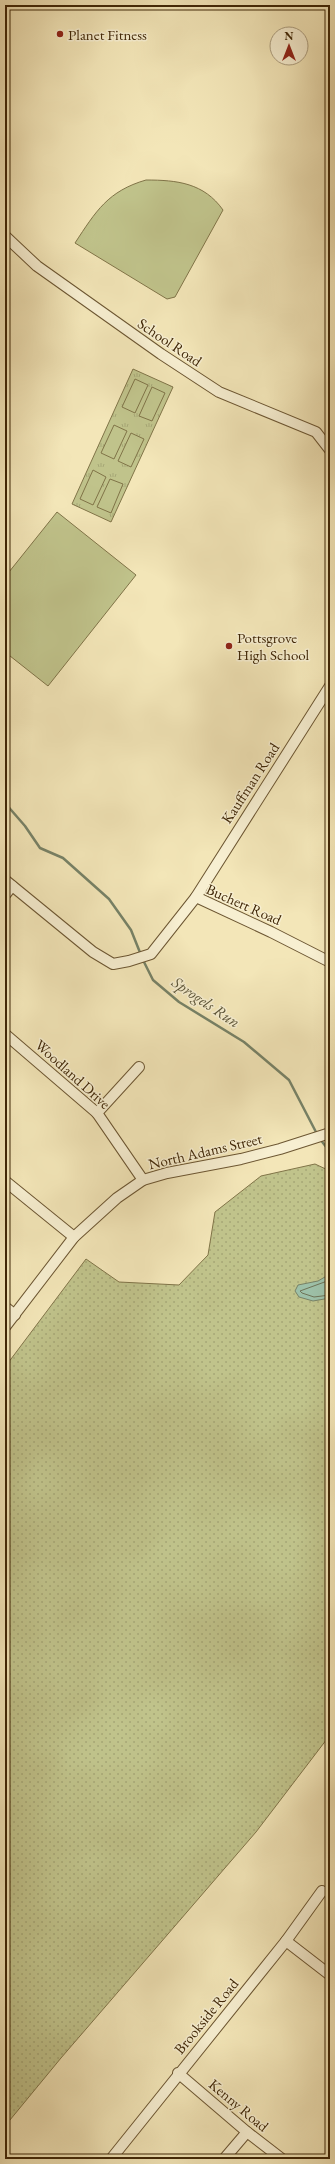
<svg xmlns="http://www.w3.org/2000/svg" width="335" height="2164" viewBox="0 0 335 2164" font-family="'EB Garamond',serif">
<defs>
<pattern id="grass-dots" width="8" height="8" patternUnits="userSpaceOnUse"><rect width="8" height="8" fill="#c0c38b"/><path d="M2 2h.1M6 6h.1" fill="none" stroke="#a6a776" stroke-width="1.8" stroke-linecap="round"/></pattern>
<pattern id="park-tufts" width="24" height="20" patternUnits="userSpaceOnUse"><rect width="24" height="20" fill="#c0c38b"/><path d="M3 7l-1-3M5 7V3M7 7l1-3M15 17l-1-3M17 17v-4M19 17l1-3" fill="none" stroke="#a6a776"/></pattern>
</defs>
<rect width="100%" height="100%" fill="#f3e6b8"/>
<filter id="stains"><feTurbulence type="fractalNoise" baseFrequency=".005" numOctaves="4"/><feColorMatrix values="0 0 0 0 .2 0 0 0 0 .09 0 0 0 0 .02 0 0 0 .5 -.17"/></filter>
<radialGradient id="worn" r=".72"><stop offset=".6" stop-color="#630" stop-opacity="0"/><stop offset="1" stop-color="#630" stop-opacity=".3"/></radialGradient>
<!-- grass -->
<path fill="url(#grass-dots)" stroke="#807448" d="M315,1164L330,1171V1735L256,1832L61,2058L5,2126V1367L86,1259L119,1282L179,1285L208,1255L215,1212L261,1176Z"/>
<!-- park -->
<path fill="url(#park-tufts)" stroke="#807448" d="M133,369L173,387L111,522L72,504Z"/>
<!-- garden -->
<g fill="#c0c38b" stroke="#807448">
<path d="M146,180C177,180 204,183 223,210L175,297L167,299L75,243C96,211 108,191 146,180Z"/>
<path d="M135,379L148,385L135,413L122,407Z"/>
<path d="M152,387L165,393L152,421L139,416Z"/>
<path d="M114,425L127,431L114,459L101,453Z"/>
<path d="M131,433L144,439L131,467L118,461Z"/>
<path d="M93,470L106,477L93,505L80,499Z"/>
<path d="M110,479L123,484L111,513L97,507Z"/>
<path d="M57,512L136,575L48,686L5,652V577Z"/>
</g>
<!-- water -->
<path fill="#9dc0a8" stroke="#778267" d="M330,1274V1298L313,1301L299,1297L295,1291L298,1285L318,1281Z"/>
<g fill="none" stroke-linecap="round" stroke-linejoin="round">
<!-- shore -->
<path stroke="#6e7357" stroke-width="1" d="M330,1280L300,1291L302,1293L314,1297L330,1295"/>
<!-- stream -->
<g stroke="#778267" stroke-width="2.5">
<path d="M5,803L25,826L40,848L63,858L109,899L131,930L141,955"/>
<path d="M143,960L153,980L179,1002L244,1042L289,1080L317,1134"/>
<path d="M320,1139L330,1152"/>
</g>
<defs>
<g id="minor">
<path d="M5,236L37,266L161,354L219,392L316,432L330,450"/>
<path d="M5,880L93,952L113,964L129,961L151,954L196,897L271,932L330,962"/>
<path d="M5,895L12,886"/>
<path d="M196,897L330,686"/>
<path d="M5,1034L97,1113L143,1180"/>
<path d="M97,1113L139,1067"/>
<path d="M5,1181L74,1237"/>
<path d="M5,1307L15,1315"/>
<path d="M5,1327L74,1237L117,1198L143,1180L167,1173L241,1159L280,1149L330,1133"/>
<path d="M286,1941L330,1975"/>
<path d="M178,2073L247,2132L282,2159"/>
<path d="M111,2159L286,1941L322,1891"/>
<path d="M224,2159L247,2132"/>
</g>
</defs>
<!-- minor casing -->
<use href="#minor" stroke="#6c5632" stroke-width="12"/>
<!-- minor -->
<use href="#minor" stroke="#f7efd1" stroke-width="10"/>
</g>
<!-- markers -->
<g fill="#8f2418" stroke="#f7efd1" stroke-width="1.5">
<circle cx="60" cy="34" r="4"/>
<circle cx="229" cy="646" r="4"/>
</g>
<g text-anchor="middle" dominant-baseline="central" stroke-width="3" stroke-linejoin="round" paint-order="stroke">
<!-- poi labels -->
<g font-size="15" fill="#3f2606" stroke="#f7efd1" text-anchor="start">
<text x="68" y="34">Planet Fitness</text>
<text x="237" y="637">Pottsgrove<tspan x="237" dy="17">High School</tspan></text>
</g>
<!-- street labels -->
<g font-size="15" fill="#3f2606" stroke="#f7efd1">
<text transform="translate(170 342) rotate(34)">School Road</text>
<text transform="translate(250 783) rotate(-57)">Kauffman Road</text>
<text transform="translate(244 904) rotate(24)">Buchert Road</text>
<text transform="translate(73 1074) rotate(42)">Woodland Drive</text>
<text transform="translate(205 1151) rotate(-13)">North Adams Street</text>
<text transform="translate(206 2016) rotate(-51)">Brookside Road</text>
<text transform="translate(239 2105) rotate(40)">Kenny Road</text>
</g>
<!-- water labels -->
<g font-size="16" font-style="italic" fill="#5b5437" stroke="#f7efd1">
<text transform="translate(206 1002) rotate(34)">Sprogels Run</text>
</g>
</g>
<!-- margin -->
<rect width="335" height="2164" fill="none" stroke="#f3e6b8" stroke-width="20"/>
<rect x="6" y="6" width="323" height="2152" fill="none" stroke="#3f2606" stroke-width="2"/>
<rect x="10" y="10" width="315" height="2144" fill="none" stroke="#3f2606"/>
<!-- north arrow -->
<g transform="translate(289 46)"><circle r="19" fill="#f7efd1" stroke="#ad9f80"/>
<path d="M0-3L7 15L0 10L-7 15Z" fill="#8f2418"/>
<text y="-6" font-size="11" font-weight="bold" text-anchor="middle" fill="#3f2606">N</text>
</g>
<rect width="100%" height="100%" filter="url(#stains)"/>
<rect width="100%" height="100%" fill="url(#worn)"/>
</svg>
